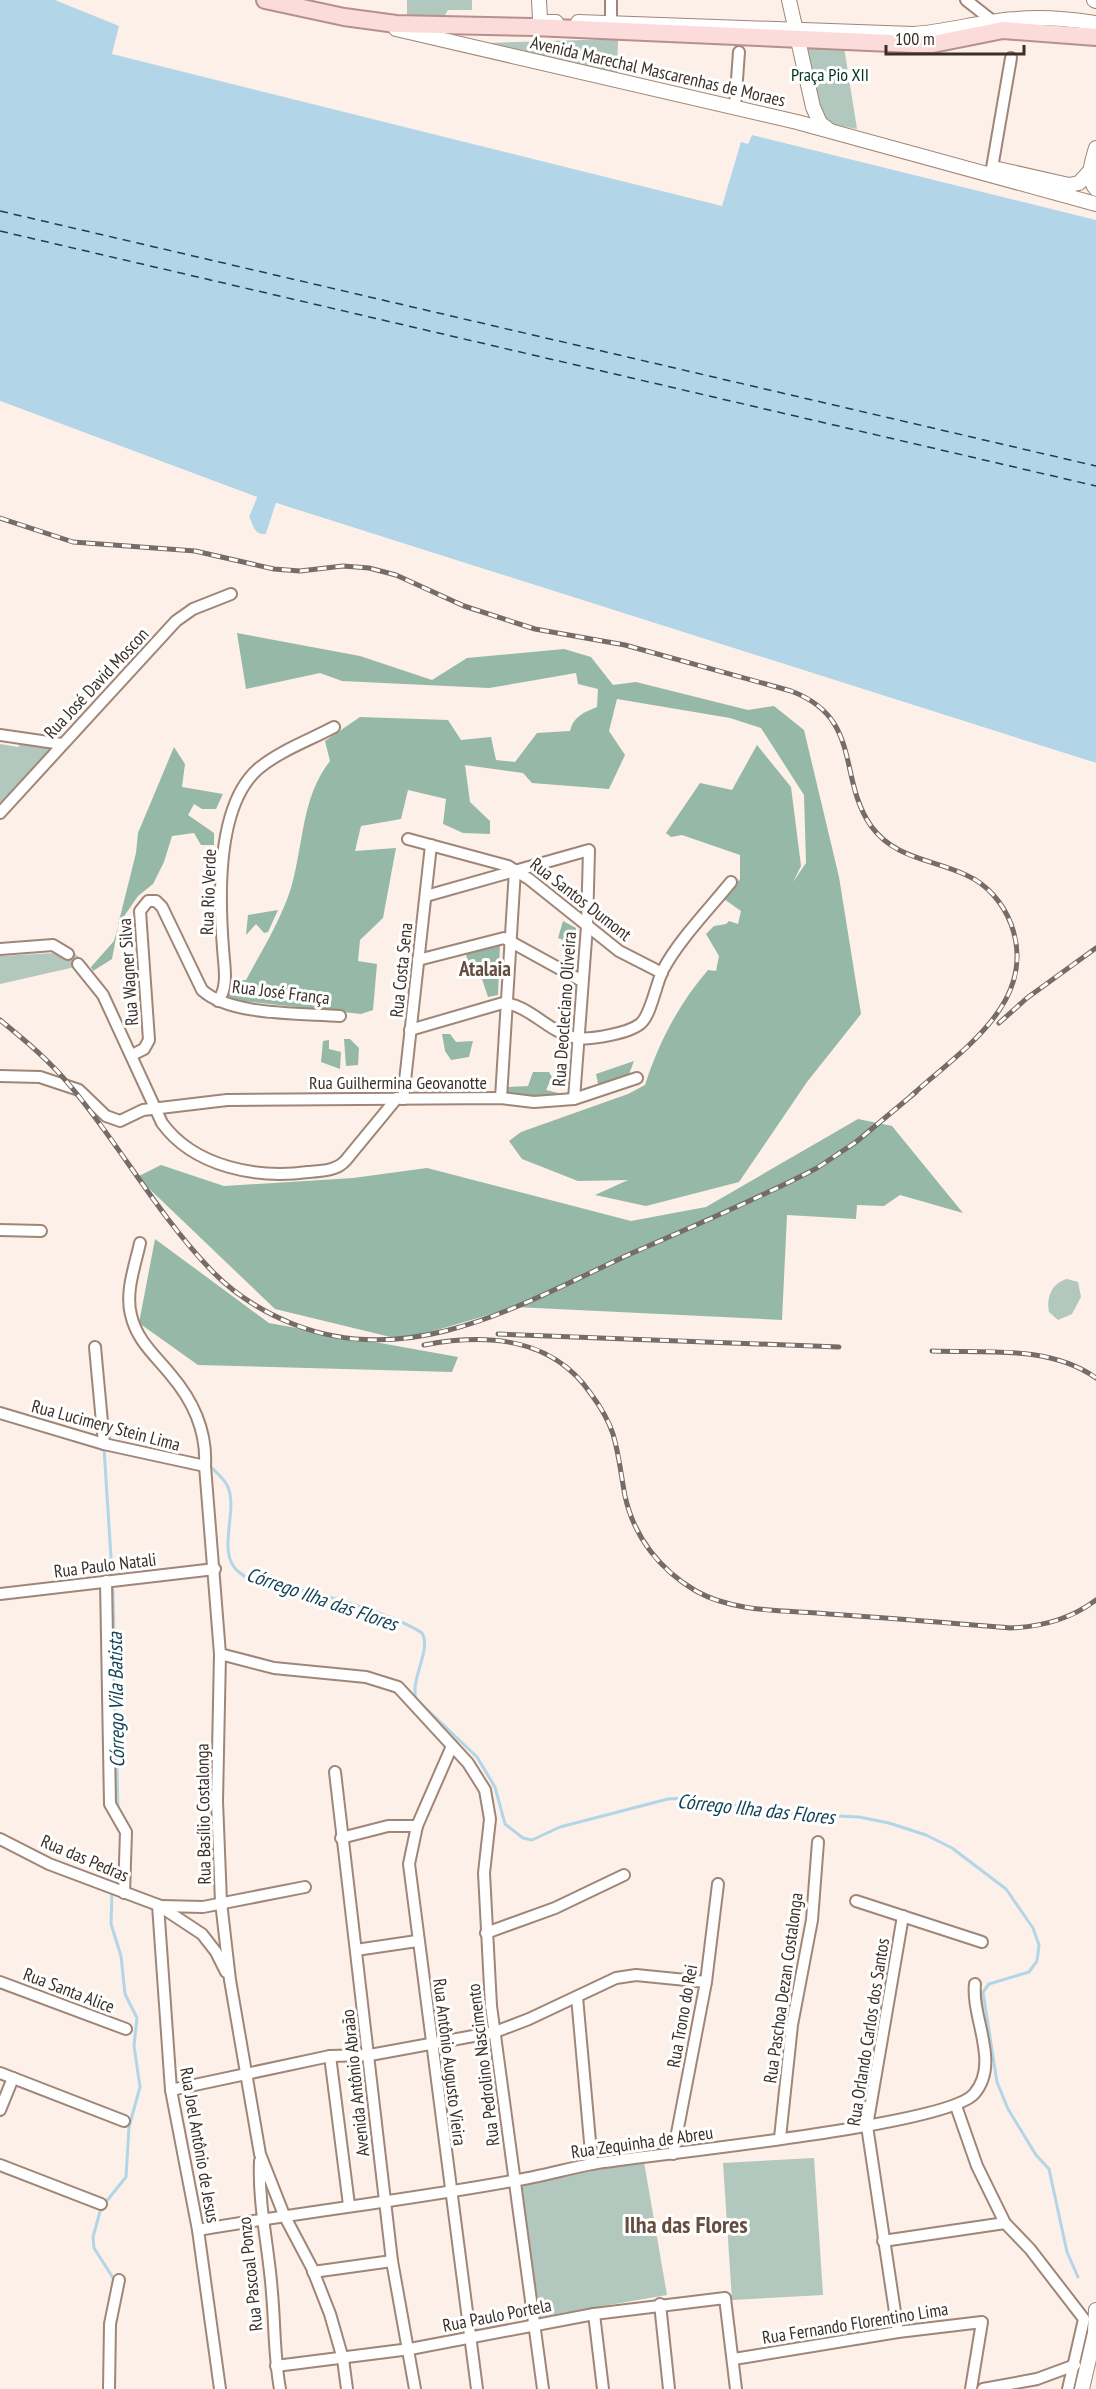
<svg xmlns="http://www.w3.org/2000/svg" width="1096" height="2389" viewBox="0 0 1096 2389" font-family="'PT Sans Narrow',sans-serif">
<rect width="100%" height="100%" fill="#fcf0e9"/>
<!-- green -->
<g fill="#b2c7bd">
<path d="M407,0H472V10H448L444,17H407Z"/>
<path d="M618,39L617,74L488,48L487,43Z"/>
<path d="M805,46L844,47L857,129L821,122Z"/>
<path d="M23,741L52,748L0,803V744L18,747Z"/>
<path d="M71,950L82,960L75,967L0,984V956L55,953L64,957Z"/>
<path d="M1067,1279L1078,1282L1081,1297L1072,1314L1058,1320L1049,1312C1046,1297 1052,1283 1067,1279Z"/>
<path d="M814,2158L823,2295L732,2300L723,2163Z"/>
<path d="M644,2162L667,2295L539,2317L516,2184Z"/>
</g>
<!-- forest -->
<g fill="#95b8a7">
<path d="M237,633L360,656L432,680L467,658L564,649L591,657L613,685L636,682L748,710L774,706L804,730L839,877L861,1014L807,1082L739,1182L646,1206L595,1195L628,1180L578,1181L522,1159L509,1141L521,1132L628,1094L645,1085C659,1042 678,1005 708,970L716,971L719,956L706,934L714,926L726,924L729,921L738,924L741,911L724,899L740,879V855L682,835L671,837L666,833L700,783L732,790L757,745L791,787L801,866L793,882L806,863L804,795L761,728L730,718L617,699L609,731L625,755L609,789L532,783L523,773L465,765L470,802L490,821V834L463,833L443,824L446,799L408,790L401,819L361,826L355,851L396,848L383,918L360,940L358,961L377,964L373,1010L361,1014L225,999L231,981L246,980C262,950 281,920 291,888C304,844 301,798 330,761L325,741L360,717L448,720L461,740L491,737L496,760L515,762L537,733L570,731C573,717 584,712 597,707L598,689L578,684L576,673L489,688L342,681L320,673L246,689Z"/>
<path d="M174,747L185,764L182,787L223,794L216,809H202L194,804L188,815L214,833V845H201L194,833L172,836L164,862L153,884L138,896L118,925L136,853L138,833Z"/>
<path d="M278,910L268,932L264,933L256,924L246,935L248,915Z"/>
<path d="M563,921L576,928L574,944L558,938Z"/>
<path d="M118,927L112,959L93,971L91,967L114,941Z"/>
<path d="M500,944L498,995L488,997L481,976L470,973L466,954Z"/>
<path d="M442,1034H450L456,1042L473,1041L469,1057L451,1060L445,1051Z"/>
<path d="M344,1039H350L359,1048L358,1065L346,1066Z"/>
<path d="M329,1040V1049L341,1052L340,1069L321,1062L323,1041Z"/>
<path d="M634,1061L628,1077L599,1088L596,1074Z"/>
<path d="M533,1072H549L552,1077L546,1090L558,1093L562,1097L506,1096V1087L528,1086Z"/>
<path d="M858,1119L892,1126L963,1213L900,1195L884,1206L857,1205L856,1219L787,1215L782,1320L515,1307L403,1340L275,1309L137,1177L161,1165L224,1186L353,1178L427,1168L631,1221L706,1207Z"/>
<path d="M155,1239L269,1323L458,1357L452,1372L198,1365L139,1323Z"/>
</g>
<!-- water -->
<path fill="#b2d6e7" d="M0,0H55L119,26L112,54L722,206L741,142L748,144L752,135L1096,220V763L276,503L266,534C254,535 253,525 249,516L257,497L0,401Z"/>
<!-- pier -->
<g fill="#fcf0e9">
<path d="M0,401L257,497L248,520L247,515L253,499L0,405Z"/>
<path d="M276,503L1096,763V766L278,506L269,534H266Z"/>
</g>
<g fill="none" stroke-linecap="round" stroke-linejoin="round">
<!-- stream -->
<g stroke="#b2d6e7" stroke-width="3">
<path d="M104,1448L112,1573"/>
<path d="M212,1468C217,1473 223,1478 227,1485C240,1510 214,1554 240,1573C255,1585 282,1586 301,1590C331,1597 397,1616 422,1633C432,1649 410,1679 416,1699L477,1757L495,1787L505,1824L523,1838L532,1840L560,1827L668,1799L684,1798L797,1814L859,1817L889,1823L926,1835L952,1848L1006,1889L1033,1928L1039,1945L1037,1961L1029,1972L989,1984L983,1992L997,2082L1008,2109L1036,2155L1049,2169L1067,2252L1078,2277"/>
<path d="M113,1590L118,1810"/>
<path d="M115,1885L120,1869"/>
<path d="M112,1891L111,1924L121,1956L125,1994L137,2018L134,2046L140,2087L129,2127L126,2177L101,2208L93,2237L94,2248L115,2281"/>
</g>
<!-- ferry -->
<g stroke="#134456" stroke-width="1.5" stroke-dasharray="8 6" stroke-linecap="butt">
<path d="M0,211L1096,466"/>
<path d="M0,231L1096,486"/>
</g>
<defs>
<g id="street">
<path d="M966,0L994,22"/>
<path d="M611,21V0"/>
<path d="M735,107L739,52"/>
<path d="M992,168L1011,58"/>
<path d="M0,735L62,744"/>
<path d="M0,813L176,621L193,609L231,594"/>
<path d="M408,839L508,866L529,879L619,951L662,973"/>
<path d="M426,896L589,850L587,926L574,1099"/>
<path d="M0,949L53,945L68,954"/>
<path d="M418,960L504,938L582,981"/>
<path d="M78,964L103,995L162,1123C194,1167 257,1179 308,1172C321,1171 337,1171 346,1160L397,1098"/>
<path d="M218,1001C229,986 224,966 223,948C219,897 216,806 258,769C279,751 310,740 334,727"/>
<path d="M410,1030L503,1003C530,1005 550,1034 577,1038C591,1040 629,1033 640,1024C651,1016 656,983 663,970C678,941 710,908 731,882"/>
<path d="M132,1055L144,1049L149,1040L140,911L148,901H156L162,907L202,990C230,1016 303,1013 340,1016"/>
<path d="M0,1076L40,1077L79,1090L106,1116L120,1121L143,1110L227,1100L501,1098L534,1102L574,1099L637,1078"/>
<path d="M501,1098L515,870"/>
<path d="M403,1099L431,845"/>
<path d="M0,1230L41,1231"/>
<path d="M140,1243C135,1266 125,1292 131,1315C137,1341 155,1355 171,1375C194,1402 207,1431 205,1466L220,1654L217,1801L221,1902L230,1980L260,2154L284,2215L312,2268L330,2314L343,2359L347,2389"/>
<path d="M95,1347L104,1444"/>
<path d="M0,1413L104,1444L205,1466"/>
<path d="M106,1581L110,1804L126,1832L124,1893"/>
<path d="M0,1594L215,1569"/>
<path d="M220,1654L274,1668L366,1677L398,1687L468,1763L485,1790L490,1819L484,1873L491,2006L543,2389"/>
<path d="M452,1746L417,1826L409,1864L477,2389"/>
<path d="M335,1772L392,2261L415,2389"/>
<path d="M341,1838L388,1826H417"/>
<path d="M0,1839L49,1864L158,1905L202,1934L216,1952L226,1972"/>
<path d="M856,1901L982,1942"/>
<path d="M158,1905L171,2090L198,2230L220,2389"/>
<path d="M161,1906L203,1907L305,1887"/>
<path d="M486,1933L555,1908L624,1875"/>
<path d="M356,1950L417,1941"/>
<path d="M0,1982L126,2029"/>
<path d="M577,1997L592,2164"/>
<path d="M330,2056L349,2205"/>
<path d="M0,2073L124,2121"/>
<path d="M171,2090L330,2056L370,2055L495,2032L529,2019L616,1978L636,1975L706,1982"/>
<path d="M956,2106L977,2166L1005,2223L1030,2249L1084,2319L1068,2389"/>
<path d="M0,2110L13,2078"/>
<path d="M780,2138L792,2025L812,1920L818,1842"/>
<path d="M673,2154L706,1982L718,1884"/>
<path d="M260,2161C258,2206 269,2248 272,2293C275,2325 274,2357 280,2389"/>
<path d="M0,2165L101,2204"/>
<path d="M198,2230C303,2212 408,2200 512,2181C539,2177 566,2169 592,2164C652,2154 946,2126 974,2094C1001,2063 971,2018 975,1984"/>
<path d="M883,2241L1005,2223"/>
<path d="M313,2272L392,2261"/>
<path d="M660,2304L669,2389"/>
<path d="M594,2314L603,2389"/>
<path d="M898,2332L867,2126L903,1916"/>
<path d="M734,2359L898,2332L982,2322L971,2389"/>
<path d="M276,2366L410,2349L594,2314L725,2298L736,2389"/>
<path d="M109,2389L110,2324L119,2280"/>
<path d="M983,2389L1037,2379L1075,2365"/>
</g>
<g id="secondary">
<path d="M539,0L540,19L544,22H556"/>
<path d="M789,0L813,107L820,123L829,130"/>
<path d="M1094,0L1096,1"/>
<path d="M578,22L913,34C948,32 981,21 1016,19C1043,16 1070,19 1096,23"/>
<path d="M396,29L797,122L1096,204"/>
<path d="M1096,148C1092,162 1086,177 1096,189"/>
<path d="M998,169L1069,185L1079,183L1090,171"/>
<path d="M1082,2389L1095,2333L1096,2310"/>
</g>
<path id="primary" d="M265,0L344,17L396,24L533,27L914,44H933L1003,30L1096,37"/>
</defs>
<!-- street casing -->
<use href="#street" stroke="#a08676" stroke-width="14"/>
<!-- secondary casing -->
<use href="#secondary" stroke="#a08676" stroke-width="16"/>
<!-- primary casing -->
<use href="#primary" stroke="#b6918c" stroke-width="20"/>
<!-- street -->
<use href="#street" stroke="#fff" stroke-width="10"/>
<!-- secondary -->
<use href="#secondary" stroke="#fff" stroke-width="14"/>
<!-- primary -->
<use href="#primary" stroke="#fbdcda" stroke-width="16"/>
<defs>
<g id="rail">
<path d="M0,518L73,542L195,551L274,569L300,571L343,566L369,568L396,575L464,606L535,629L625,645L791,691C863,718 837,777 871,826C895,859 932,859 966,875C987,884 1003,903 1011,924C1040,1002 960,1051 911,1096"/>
<path d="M0,1020C26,1041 51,1062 72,1088C121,1147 158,1215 211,1270C234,1294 263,1312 293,1324C411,1371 522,1304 628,1255C691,1227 756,1200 817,1168L856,1142L916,1092"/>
<path d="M999,1023L1027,998L1096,948"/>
<path d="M498,1334L839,1347"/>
<path d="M424,1345C487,1333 552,1337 591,1394C600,1406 608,1419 613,1434C619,1454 621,1475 625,1496C634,1537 660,1570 696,1591C735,1613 786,1610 829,1614C889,1618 949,1623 1010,1628C1041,1627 1071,1619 1096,1600"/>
<path d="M932,1351C985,1353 1050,1345 1096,1378"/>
</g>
</defs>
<!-- rail casing -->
<use href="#rail" stroke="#766c65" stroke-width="5"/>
<!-- rail -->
<use href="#rail" stroke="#fff" stroke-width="3" stroke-dasharray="9" stroke-linecap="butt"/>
</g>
<g text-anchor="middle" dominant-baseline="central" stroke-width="6" stroke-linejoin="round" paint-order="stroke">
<!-- street labels -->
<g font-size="18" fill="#3a3029" stroke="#fff">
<text transform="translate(658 71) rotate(13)">Avenida Marechal Mascarenhas de Moraes</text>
<text transform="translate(96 683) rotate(-47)">Rua José David Moscon</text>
<text transform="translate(208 892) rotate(-88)">Rua Rio Verde</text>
<text transform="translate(581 899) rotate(38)">Rua Santos Dumont</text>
<text transform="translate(401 970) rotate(-84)">Rua Costa Sena</text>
<text transform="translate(128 972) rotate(-94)">Rua Wagner Silva</text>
<text transform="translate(281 992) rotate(7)">Rua José França</text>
<text transform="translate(564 1009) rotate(-86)">Rua Deocleciano Oliveira</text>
<text x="398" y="1082">Rua Guilhermina Geovanotte</text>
<text transform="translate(106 1425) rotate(15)">Rua Lucimery Stein Lima</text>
<text transform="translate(105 1565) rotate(-7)">Rua Paulo Natali</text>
<text transform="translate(203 1814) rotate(-91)">Rua Basílio Costalonga</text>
<text transform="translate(85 1858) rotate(23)">Rua das Pedras</text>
<text transform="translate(783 1988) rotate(-82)">Rua Paschoa Dezan Costalonga</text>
<text transform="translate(69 1990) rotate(21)">Rua Santa Alice</text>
<text transform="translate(682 2016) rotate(-80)">Rua Trono do Rei</text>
<text transform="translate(868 2032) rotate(-81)">Rua Orlando Carlos dos Santos</text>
<text transform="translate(450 2062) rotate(83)">Rua Antônio Augusto Vieira</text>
<text transform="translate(483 2065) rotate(-97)">Rua Pedrolino Nascimento</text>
<text transform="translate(355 2083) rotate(-96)">Avenida Antônio Abraão</text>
<text transform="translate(642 2142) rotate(-8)">Rua Zequinha de Abreu</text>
<text transform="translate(200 2145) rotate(80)">Rua Joel Antônio de Jesus</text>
<text transform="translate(250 2274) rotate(-96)">Rua Pascoal Ponzo</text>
<text transform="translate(497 2315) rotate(-11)">Rua Paulo Portela</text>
<text transform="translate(855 2323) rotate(-9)">Rua Fernando Florentino Lima</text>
</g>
<!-- park labels -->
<g font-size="18" fill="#023423" stroke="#fff">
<text x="830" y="74">Praça Pio XII</text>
</g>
<!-- water labels -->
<g font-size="20" font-style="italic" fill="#134456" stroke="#fff">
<text transform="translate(322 1599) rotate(19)">Córrego Ilha das Flores</text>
<text transform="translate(116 1700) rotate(-91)">Córrego Vila Batista</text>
<text transform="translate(756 1809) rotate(6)">Córrego Ilha das Flores</text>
</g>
<!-- quarter labels -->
<g font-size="21" font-weight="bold" fill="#654e3f" stroke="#fff">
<text x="485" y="968">Atalaia</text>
</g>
<!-- district labels -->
<g font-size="24" font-weight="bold" fill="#654e3f" stroke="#fff">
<text x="686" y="2224">Ilha das Flores</text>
</g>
</g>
<!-- scale -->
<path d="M886 45v9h138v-9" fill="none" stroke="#3a3029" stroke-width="3"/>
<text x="895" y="45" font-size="18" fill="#3a3029" stroke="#ffffff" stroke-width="4.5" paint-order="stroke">100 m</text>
</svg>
